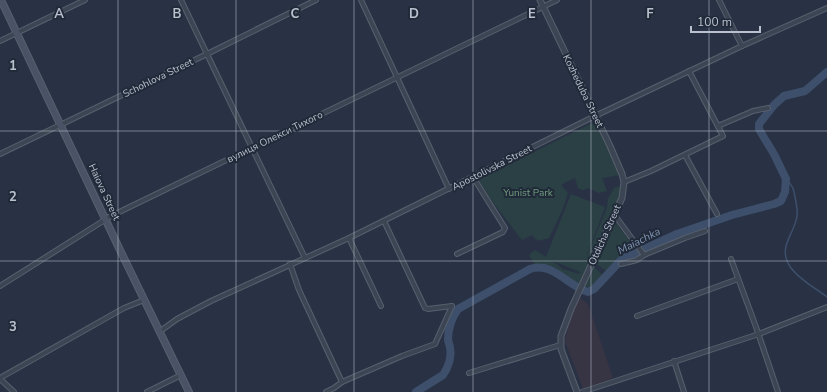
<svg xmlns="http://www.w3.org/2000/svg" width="827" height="392" viewBox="0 0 827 392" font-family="'Nunito Sans',sans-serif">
<rect width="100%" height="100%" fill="#283244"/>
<!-- medical -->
<path fill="#373444" d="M579,297L588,304L613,378L583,389L565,341L571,314Z"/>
<!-- green -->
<g fill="#2a4044" fill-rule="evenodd">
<path d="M592,123C607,137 613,156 620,175L602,178L607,191L599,193L588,188L583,190L578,188L575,178L568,181L561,185L568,193L562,211L549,238L538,241L532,235L522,240L492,201L478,180Z"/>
<path d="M621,186V190L620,197L579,284L540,265L534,264L529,255L535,250L546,257L571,194L605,207L584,263L607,208L608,199L614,188ZM551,260L580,272L579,274L563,269Z"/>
<path d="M615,222L636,250L622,257L608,272L596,264Z"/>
<path d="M594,267L604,276L589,288L584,286Z"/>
</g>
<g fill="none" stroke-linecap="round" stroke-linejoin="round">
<!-- stream -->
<path stroke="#3e4f6c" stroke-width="1.5" d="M786,179C792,185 794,189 795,197C796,203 798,209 797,216C795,234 776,247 791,268C800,280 815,288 827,297"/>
<!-- river -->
<path stroke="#3e4f6c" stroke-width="8" d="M416,392L443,375C448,368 452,357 450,348C450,345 448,342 448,339C448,329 452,317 458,309L530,269C552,261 568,286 588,292L594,289L622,259L677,234L732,215L774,204L781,201L785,192L786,179L774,154L763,136L759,129V124L774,105L784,96L805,91L827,72"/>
<defs>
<g id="minor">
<path d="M181,0L305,258"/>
<path d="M361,0L449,189"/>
<path d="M719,0L742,46"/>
<path d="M0,41L85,0"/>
<path d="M718,126L753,111L768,108"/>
<path d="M0,154L207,54L316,0"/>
<path d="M685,155L717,214"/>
<path d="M624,182L651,171L723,136L689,71"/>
<path d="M614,215L616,217L644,255"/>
<path d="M384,221L425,308L428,309L452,306"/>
<path d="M349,238L381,306"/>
<path d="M457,254L503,232L505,228L473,177"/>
<path d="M731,259L756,327L778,392"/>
<path d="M290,264L299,290L342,382"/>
<path d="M621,264L637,260L644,255L685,238L705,231"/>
<path d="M0,286L111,216L557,0"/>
<path d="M637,316L738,279"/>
<path d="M159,332L177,319L211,301L349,238L595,116L742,46L827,8"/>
<path d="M674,361L684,392"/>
<path d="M469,373L560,345"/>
<path d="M0,378L124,308L144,300"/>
<path d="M0,379L14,392"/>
<path d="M147,392L181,375"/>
<path d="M326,392L334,388L342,382L402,356L435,344L452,306"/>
<path d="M582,392L759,334L827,307"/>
</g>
<path id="tertiary" d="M540,0L610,146L622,174L624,182L622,198L571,309L561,336V349L577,392"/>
<path id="secondary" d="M1,0L119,248L189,392"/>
</defs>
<!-- minor casing -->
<use href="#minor" stroke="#58606d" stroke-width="6"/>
<!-- tertiary casing -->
<use href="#tertiary" stroke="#58606d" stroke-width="7"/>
<!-- secondary casing -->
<use href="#secondary" stroke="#58606d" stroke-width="8"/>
<!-- minor -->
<use href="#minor" stroke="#3c4553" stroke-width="4"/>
<!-- tertiary -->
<use href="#tertiary" stroke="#3c4553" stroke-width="5"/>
<!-- secondary -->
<use href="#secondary" stroke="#4a5366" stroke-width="6"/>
</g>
<!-- grid -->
<path fill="none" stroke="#bac0cd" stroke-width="1" stroke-opacity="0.55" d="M118,0V392M236,0V392M354,0V392M473,0V392M591,0V392M709,0V392M0,131H827M0,261H827"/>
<g text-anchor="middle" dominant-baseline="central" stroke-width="4" stroke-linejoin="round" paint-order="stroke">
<!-- street labels -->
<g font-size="10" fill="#bac0cd" stroke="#212a39">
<text transform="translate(158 78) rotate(-26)">Schohlova Street</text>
<text transform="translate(583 91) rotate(64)">Kozheduba Street</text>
<text transform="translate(275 137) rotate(-26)">вулиця Олекси Тихого</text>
<text transform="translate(492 168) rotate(-27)">Apostolivska Street</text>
<text transform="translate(104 192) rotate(65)">Haiova Street</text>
<text transform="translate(605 235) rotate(-66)">Otdicha Street</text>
</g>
<!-- park labels -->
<g font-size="10" fill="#719d7d" stroke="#212a39">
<text x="528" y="193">Yunist Park</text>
</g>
<!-- water labels -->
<g font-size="11" font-style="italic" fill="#8295b3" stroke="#212a39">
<text transform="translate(639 241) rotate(-27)">Maiachka</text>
</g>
</g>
<g font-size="13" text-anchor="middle" font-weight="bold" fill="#bac0cd" stroke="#212a39" stroke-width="4" stroke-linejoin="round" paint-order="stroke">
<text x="59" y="18">A</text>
<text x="177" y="18">B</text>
<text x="295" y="18">C</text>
<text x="414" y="18">D</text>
<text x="532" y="18">E</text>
<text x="650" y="18">F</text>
<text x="13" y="70">1</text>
<text x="13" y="201">2</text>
<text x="13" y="331">3</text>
</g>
<!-- scale -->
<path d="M691 26v6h69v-6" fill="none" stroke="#bac0cd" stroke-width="2"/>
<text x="697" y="26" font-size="12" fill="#bac0cd" stroke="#212a39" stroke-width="3" paint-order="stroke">100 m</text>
</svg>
